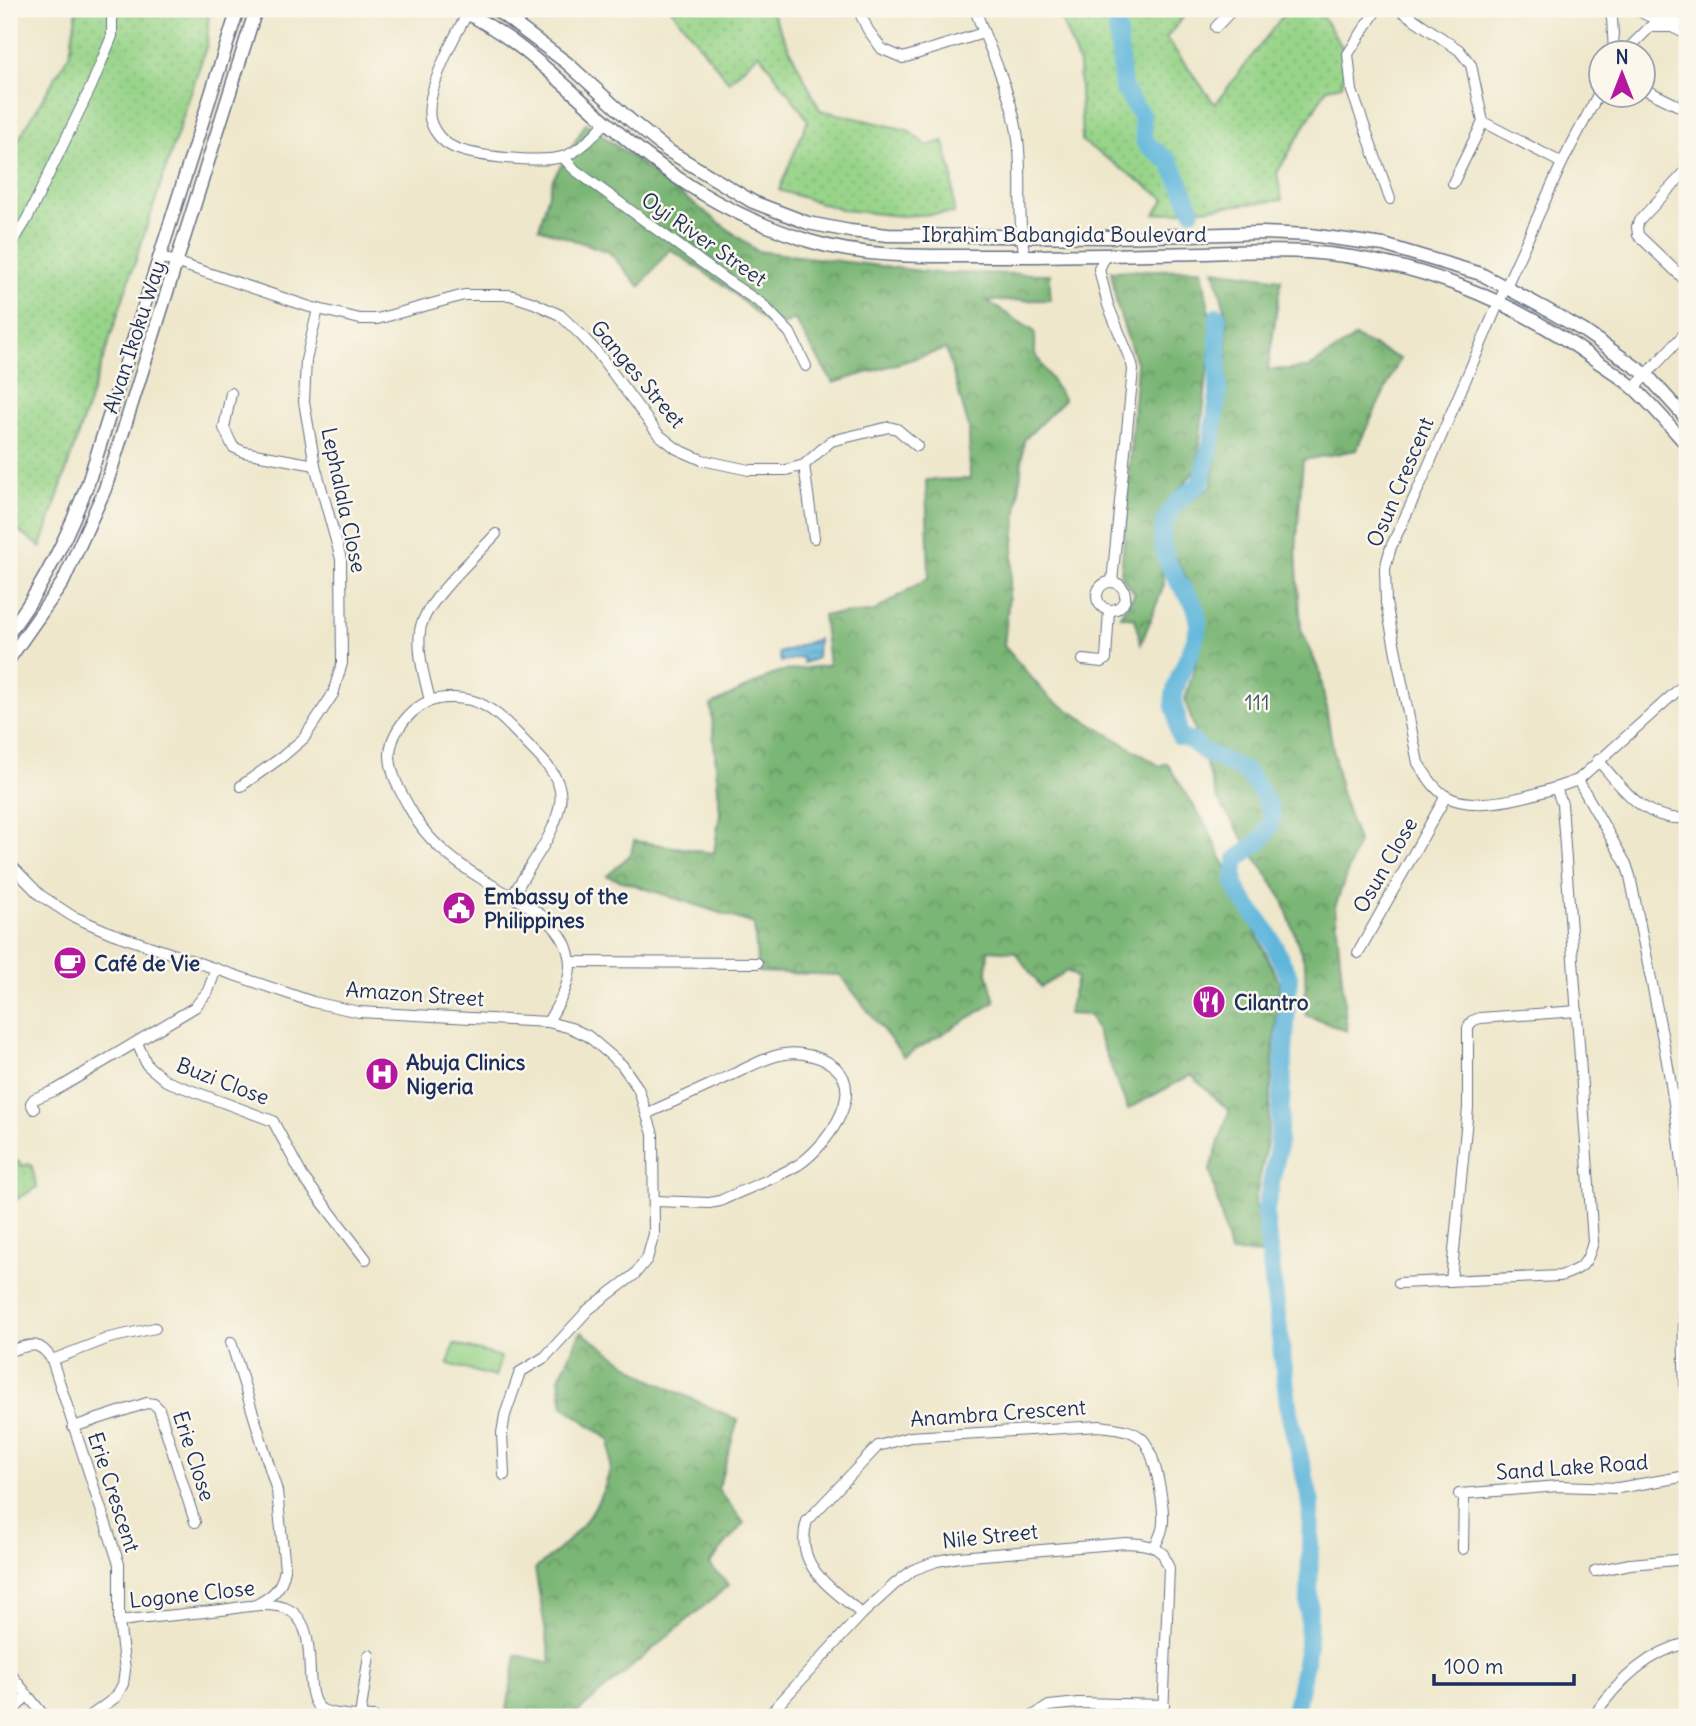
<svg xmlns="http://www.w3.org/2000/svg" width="1696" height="1726" viewBox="0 0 1696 1726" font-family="Delius,sans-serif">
<defs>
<pattern id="grass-dots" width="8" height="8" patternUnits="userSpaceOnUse" patternTransform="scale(1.75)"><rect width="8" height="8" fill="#98d489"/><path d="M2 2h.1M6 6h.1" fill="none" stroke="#82b679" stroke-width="1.8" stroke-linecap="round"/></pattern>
<pattern id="forest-crowns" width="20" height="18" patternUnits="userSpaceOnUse" patternTransform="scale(1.75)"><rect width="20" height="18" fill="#7ab675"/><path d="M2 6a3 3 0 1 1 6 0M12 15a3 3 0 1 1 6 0" fill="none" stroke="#639463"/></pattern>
<pattern id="water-rules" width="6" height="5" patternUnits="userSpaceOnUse" patternTransform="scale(1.75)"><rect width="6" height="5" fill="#5eb6db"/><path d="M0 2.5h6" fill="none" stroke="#4d94b5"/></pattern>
</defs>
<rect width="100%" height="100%" fill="#fbf7ec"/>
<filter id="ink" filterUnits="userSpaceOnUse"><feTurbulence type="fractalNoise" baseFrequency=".0143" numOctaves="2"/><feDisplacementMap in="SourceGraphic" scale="14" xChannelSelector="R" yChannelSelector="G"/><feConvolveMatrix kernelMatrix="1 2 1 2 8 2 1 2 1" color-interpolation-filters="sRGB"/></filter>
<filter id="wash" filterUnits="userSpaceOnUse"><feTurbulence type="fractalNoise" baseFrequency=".00686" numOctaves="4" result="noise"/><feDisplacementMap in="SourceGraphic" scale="28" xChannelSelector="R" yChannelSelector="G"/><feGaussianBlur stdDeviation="1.57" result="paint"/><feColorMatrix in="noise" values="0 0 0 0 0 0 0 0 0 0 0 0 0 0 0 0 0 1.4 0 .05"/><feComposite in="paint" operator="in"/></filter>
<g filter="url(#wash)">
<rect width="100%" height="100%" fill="#eee7cb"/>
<!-- grass -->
<g fill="url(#grass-dots)" stroke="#5a8274" stroke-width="2">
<path d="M77,9H209L207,44L41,547L9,524V155L70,53Z"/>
<path d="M671,9H770L820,110L907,130L927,146L943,141L952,172L954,213L900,216L843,210L779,190L808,120L759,53L729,82Z"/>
<path d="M1057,9H1190L1166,38L1215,104L1288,9H1314L1320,12L1348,57L1342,85L1327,88L1277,173L1282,200L1155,214L1165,199L1082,141L1079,64Z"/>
<path d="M9,1159L20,1162L21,1166L31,1164L37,1187L9,1204Z"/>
</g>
<!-- forest -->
<g fill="url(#forest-crowns)" stroke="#4a726a" stroke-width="2">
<path d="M586,123L757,251L937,273L1050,274V300L987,301L1035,332V354L1064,400L1024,440L1004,646L1049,698L1160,766L1167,763L1207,827L1279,982L1267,1142L1255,1201L1263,1254L1230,1252L1210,1170L1229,1111L1191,1075L1128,1109L1090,1015L1068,1014L1077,978L1067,971L1041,987L1015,952L988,950L987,973L995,1002L904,1057L840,975L758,972L754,924L607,876L631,854L634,841L714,853L720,813L711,705L778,672L829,665L823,615L873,612L929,577L926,480L970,479L969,428L946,349L833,383L794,319L776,331L729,289L670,249L640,287L609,252L539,228L553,179Z"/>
<path d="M1202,269L1212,328L1197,469L1177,491L1155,526L1164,585L1141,644L1135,618L1120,616L1135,593L1121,576L1137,365L1117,306L1111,271Z"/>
<path d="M1214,270L1281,279L1268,370L1308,368L1355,337L1400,359L1356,450L1303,460L1296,551L1301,629L1320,673L1340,789L1358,842L1335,907L1347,1031L1306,1015L1305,964L1282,898L1217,798L1185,700L1195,666L1205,612L1171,550L1170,525L1180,508L1211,487L1226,393L1227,316Z"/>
<path d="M581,1332L649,1379L738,1420L718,1489L744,1523L709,1564L729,1585L572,1717H503L507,1710L516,1655L551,1663L535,1569C568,1544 599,1514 609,1473C612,1463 610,1450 610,1440L563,1406L559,1378Z"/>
</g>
<!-- pitch -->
<path fill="#98d489" stroke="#5a8274" stroke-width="2" d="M454,1344L501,1357L495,1377L448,1364Z"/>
<!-- water -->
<path fill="url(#water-rules)" stroke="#3c729c" stroke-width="2" d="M818,639L817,658L804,663L802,657L781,662L779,653Z"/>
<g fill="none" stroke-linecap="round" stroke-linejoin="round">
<!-- river -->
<g stroke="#5eb6db" stroke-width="18">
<path d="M1112,9L1117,26L1123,87L1142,117L1145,143L1171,163L1192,210"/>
<path d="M1218,316V395L1212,440L1200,484C1157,511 1152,541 1179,583C1189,598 1199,605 1198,625C1197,648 1170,684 1174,706C1174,708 1177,714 1177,716C1178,726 1176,727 1180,737L1190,740L1205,752L1247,772L1263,795L1271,811L1272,820L1268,830L1262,839L1237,859L1234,872L1235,884L1241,897L1268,933L1289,977L1278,1149L1265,1214L1289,1412L1311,1503L1308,1647L1294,1717"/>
</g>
</g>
</g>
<g filter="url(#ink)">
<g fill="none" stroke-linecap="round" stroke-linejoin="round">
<defs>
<g id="minor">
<path d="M858,9L868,30L882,49L903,58L983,33"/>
<path d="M975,9C989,49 1010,89 1017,132C1024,173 1016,215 1025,256"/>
<path d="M1377,9L1348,54L1352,91L1390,199"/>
<path d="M1399,9L1459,50L1471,65L1483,122L1562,163"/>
<path d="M1607,9L1612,18L1614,52"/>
<path d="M468,13C454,36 425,92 430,119C433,131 442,142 453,147C474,157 543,164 565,156C582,150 594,135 606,122"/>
<path d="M1216,27L1233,9"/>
<path d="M1625,52L1650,27H1669"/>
<path d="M1602,87L1562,163L1499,302L1421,483L1391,547L1385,568L1386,603L1418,763C1426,775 1434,789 1446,796C1478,815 1545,792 1578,780L1687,682"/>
<path d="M1646,90L1687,110"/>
<path d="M563,157L575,170L726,280L762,304L790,333L806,366"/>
<path d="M1687,170L1639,221L1637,227L1638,235L1687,282"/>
<path d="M1453,183L1483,122"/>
<path d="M9,248L27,219L91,87L112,36V9"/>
<path d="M1106,255L1099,269L1108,305L1132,364L1133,370L1112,582"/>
<path d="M160,257L310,307L360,319H377L464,295H510L534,303L560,315L579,333L597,352L658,434L677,449L702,460L749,470H786L804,465L831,441L889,427L897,429L917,446"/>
<path d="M1634,388L1687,331"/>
<path d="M231,393L224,428L233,447L244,452L315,465"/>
<path d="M804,465L814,538"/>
<circle cx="1111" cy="596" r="14"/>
<path d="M1083,660L1102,662L1106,659L1109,610"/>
<path d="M430,701C425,679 417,654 420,631C423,603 476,556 496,534"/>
<path d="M1598,760C1623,789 1645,822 1687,818"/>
<path d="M1578,780L1626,864L1630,876C1650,977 1674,1078 1684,1181C1691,1255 1678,1330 1687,1404"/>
<path d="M241,786L282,757L304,738L333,694L342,663L341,559L315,465L304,402L306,360L318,309"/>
<path d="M9,863L40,895L72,916L111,933L313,1002L359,1012L548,1022L571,1028L588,1036L622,1065L638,1088L653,1134L654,1234L647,1259L634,1275L589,1309L545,1357L520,1372L505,1415L502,1433L504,1475"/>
<path d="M512,897C528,866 555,837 560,803C564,781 546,763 532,749C514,731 495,706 470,700C461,698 447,697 438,699C414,703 390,731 390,756C391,778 403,796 413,814C428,842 456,863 482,879C514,900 568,918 570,964C570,986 558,1004 548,1022"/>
<path d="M1358,953L1446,796"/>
<path d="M570,962L757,963"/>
<path d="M137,1043L147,1065L166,1081L273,1121L303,1177L366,1259"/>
<path d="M34,1109L31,1103L34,1099L56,1090L195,1007L208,991L216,969"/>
<path d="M648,1113C677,1100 706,1087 736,1073C751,1066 768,1056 785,1054C800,1051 824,1057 836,1068C866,1095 823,1149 798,1165C774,1179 745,1189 720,1201L709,1203L655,1201"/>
<path d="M1451,1281L1468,1108V1028L1472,1021L1480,1018L1577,1011"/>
<path d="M1399,1283L1560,1276C1582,1269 1587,1265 1593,1242L1562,804L1556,788"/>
<path d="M231,1342L277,1491L285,1569C282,1588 273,1596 256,1605"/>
<path d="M9,1351C30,1345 39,1339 52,1360L119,1564V1621L125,1670L123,1684L116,1697L89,1717"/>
<path d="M52,1360L109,1338L155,1328"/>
<path d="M73,1427L147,1403L154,1404L159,1409L195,1522"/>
<path d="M1459,1494L1558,1486L1618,1488L1687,1476"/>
<path d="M1463,1549L1464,1494"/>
<path d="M1595,1571L1630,1564L1687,1559"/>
<path d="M862,1614C832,1588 793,1567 807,1521L878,1446L910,1437L1100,1426C1113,1428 1131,1429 1141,1438C1155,1449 1164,1504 1163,1522C1163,1531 1159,1539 1154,1547"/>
<path d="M119,1621C153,1617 187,1614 221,1610C240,1608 266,1601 285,1608C325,1624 298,1693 321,1709C332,1716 361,1716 374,1717"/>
<path d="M9,1672L45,1717"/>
<path d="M9,1716L27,1695"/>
<path d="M360,1716L369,1655"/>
<path d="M767,1717L862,1614L895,1584L913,1570L937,1561L959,1557L1126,1543L1141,1544L1154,1547L1163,1554L1169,1568L1163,1717"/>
<path d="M1031,1717L1049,1706L1078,1703L1164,1705"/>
<path d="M1593,1717C1616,1683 1646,1653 1687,1643"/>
</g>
<g id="tertiary">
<path d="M458,9C515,35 558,80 604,120C667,176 728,216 809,241C874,261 946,255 1013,256C1076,256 1140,254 1204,253C1238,252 1273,250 1307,252C1413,259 1512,299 1597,361C1610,370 1624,379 1636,390C1654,407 1670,426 1687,445"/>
<path d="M495,9L567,63L630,120L667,150L753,202L808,223L850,231L888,235L1112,237L1262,233L1310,235L1384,245L1481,274L1544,308L1584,331L1647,375L1687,419"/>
<path d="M9,632C43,588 68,535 88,483L238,9"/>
<path d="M9,659L63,582L105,489L256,9"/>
</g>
<path id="trunk" d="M1641,9L1687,31"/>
</defs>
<!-- minor casing -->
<use href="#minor" stroke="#656f84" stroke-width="12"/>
<!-- tertiary casing -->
<use href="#tertiary" stroke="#656f84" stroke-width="15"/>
<!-- trunk casing -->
<use href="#trunk" stroke="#656f84" stroke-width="18"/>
<!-- minor -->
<use href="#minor" stroke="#fff" stroke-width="10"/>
<!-- tertiary -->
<use href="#tertiary" stroke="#fff" stroke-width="12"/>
<!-- trunk -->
<use href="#trunk" stroke="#fff" stroke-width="16"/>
</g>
</g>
<!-- icons -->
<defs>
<symbol id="civic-disc" viewBox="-11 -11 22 22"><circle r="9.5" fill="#b5179e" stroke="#fbf7ec"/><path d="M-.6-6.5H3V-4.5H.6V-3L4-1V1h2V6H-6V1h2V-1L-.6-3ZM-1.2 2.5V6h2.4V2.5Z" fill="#fff"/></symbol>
<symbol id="cafe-disc" viewBox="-11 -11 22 22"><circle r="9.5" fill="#b5179e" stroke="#fbf7ec"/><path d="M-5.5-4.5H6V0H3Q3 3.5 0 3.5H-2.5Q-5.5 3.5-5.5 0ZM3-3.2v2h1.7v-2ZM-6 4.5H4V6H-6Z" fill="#fff"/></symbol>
<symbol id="restaurant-disc" viewBox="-11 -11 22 22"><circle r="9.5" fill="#b5179e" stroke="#fbf7ec"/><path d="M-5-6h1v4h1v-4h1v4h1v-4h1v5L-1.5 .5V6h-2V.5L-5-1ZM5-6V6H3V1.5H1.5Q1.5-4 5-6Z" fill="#fff"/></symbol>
<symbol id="hospital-disc" viewBox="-11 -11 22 22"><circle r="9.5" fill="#b5179e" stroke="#fbf7ec"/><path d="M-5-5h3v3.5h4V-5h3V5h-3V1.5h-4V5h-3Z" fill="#fff"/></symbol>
</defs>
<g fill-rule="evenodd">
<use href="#civic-disc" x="440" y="889" width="38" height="38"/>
<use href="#cafe-disc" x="51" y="944" width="38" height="38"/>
<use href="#restaurant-disc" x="1190" y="983" width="38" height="38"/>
<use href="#hospital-disc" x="363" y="1055" width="38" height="38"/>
</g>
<g text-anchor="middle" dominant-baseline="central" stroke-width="5" stroke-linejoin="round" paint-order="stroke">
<!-- street labels -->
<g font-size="21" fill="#1b2f5e" stroke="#fbf7ec">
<text x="1064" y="234">Ibrahim Babangida Boulevard</text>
<text transform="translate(704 239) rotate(35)">Oyi River Street</text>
<text transform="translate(134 337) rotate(-72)">Alvan Ikoku Way</text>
<text transform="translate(638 374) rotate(50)">Ganges Street</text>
<text transform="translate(1400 482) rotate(-67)">Osun Crescent</text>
<text transform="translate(344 500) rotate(78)">Lephalala Close</text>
<text transform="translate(1385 865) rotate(-60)">Osun Close</text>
<text transform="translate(415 994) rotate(4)">Amazon Street</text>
<text transform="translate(223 1081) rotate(21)">Buzi Close</text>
<text transform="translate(998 1413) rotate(-4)">Anambra Crescent</text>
<text transform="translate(194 1456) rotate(72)">Erie Close</text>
<text transform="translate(1572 1467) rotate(-4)">Sand Lake Road</text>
<text transform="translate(114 1492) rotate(72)">Erie Crescent</text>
<text transform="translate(990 1536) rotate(-6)">Nile Street</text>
<text transform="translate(192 1594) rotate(-6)">Logone Close</text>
</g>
<!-- park labels -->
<g font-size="21" fill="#3a5869" stroke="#fbf7ec">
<text x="1257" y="702">111</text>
</g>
<!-- poi labels -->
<g font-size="21" font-weight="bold" fill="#1b2f5e" stroke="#fbf7ec" text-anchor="start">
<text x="484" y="896">Embassy of the<tspan x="484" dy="24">Philippines</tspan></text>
<text x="94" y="963">Café de Vie</text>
<text x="1234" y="1002">Cilantro</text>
<text x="406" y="1062">Abuja Clinics<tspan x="406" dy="24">Nigeria</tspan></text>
</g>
</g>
<!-- margin -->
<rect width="1696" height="1726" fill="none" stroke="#fbf7ec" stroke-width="35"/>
<!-- north arrow -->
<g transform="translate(1622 74)"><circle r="33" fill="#fbf7ec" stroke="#a1a7b3" stroke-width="2"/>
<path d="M0-5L12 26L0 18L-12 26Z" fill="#b5179e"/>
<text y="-10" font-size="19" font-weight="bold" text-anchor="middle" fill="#1b2f5e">N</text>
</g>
<!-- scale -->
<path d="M1434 1674v10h140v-10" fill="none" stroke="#1b2f5e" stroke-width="3.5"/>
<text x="1444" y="1674" font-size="21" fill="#1b2f5e" stroke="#fbf7ec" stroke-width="5" paint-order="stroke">100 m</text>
</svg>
